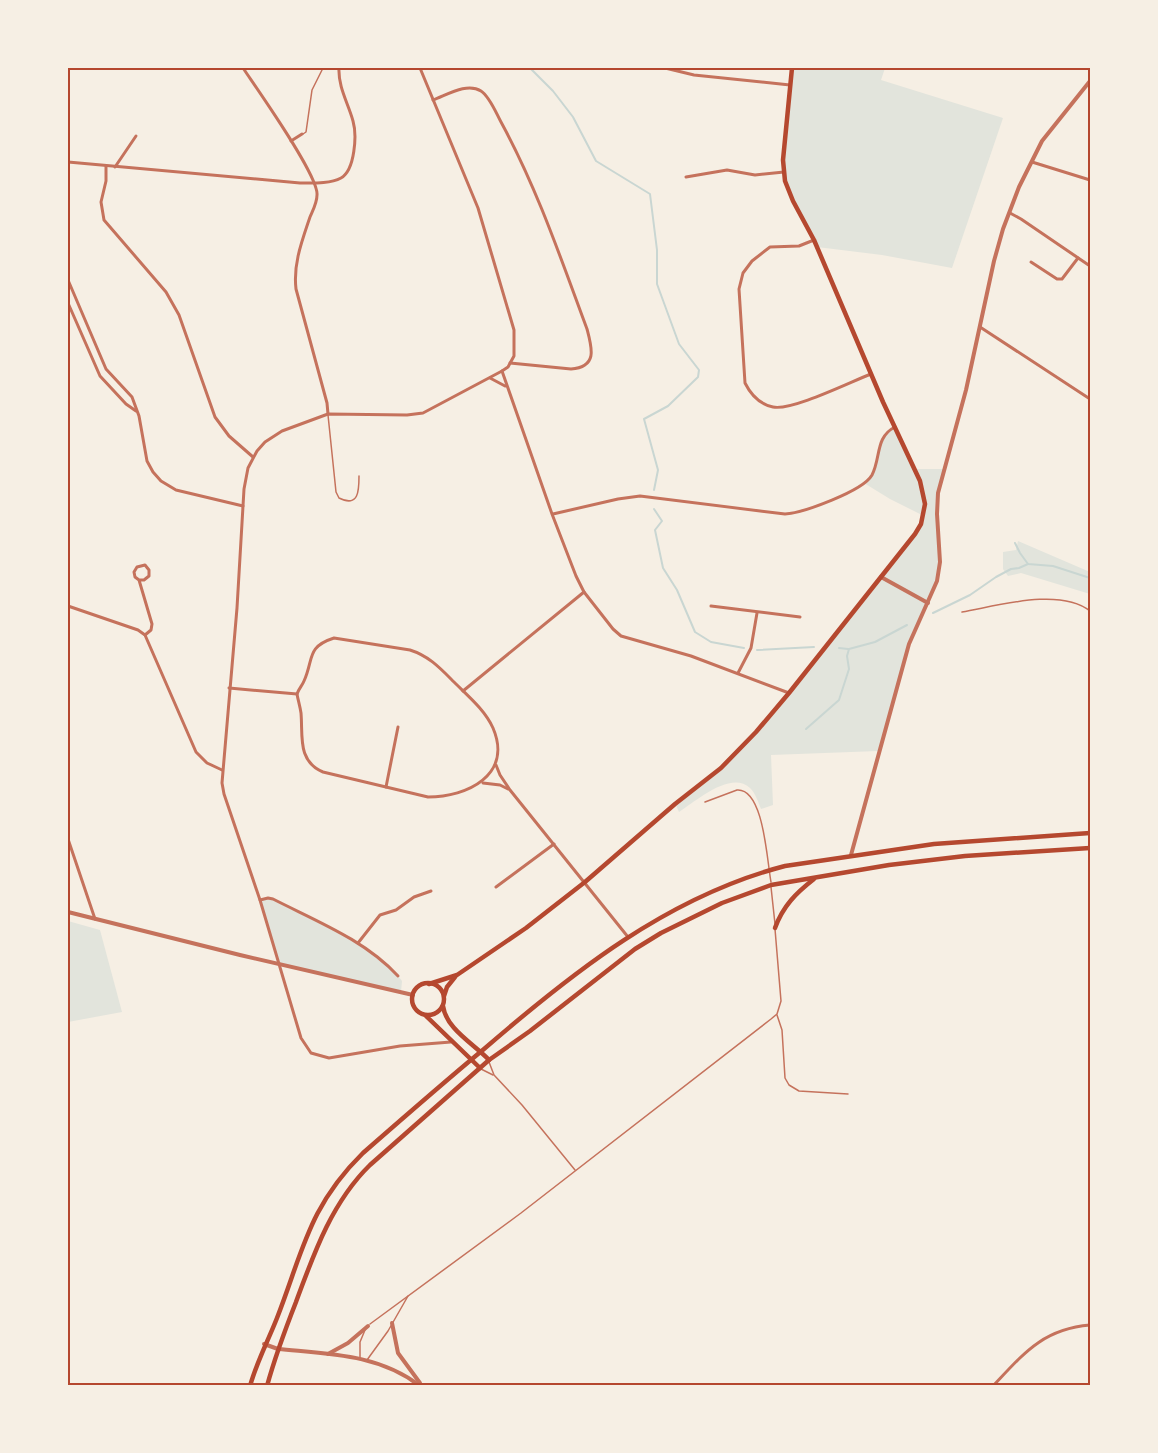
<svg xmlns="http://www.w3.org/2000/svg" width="1158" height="1453" viewBox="0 0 1158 1453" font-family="Montserrat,sans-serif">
<rect width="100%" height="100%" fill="#f6efe4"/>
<!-- green -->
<g fill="#e2e4dc">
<path d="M791,68H885L881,80L1003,118L952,268L882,255L817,247L793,202L783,173Z"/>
<path d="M895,427L914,469H945L937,502L940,562L938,581L912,633L878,751L771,755L773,805L761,809C758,802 756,794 750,788C731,770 696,801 679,812L675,803L720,767L756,732L915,534L922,515L890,499L864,483L873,475L882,439Z"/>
<path d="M1018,541L1090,572V594L1021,573L1008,576L1003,569V552L1016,550Z"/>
<path d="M268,897C308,918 377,944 402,981L401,992L279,965L259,900Z"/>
<path d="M68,921L100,930L122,1012L68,1022Z"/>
</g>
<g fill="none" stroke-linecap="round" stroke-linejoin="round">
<!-- stream -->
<g stroke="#c9d6d2" stroke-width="2">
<path d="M530,68L553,91L573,117L596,161L650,194L657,250V284L679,344L699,370L698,377L668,406L644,419L658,470L654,490"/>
<path d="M654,509L662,521L655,530L663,568L677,590L695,632L711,642L744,648"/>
<path d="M1015,543L1020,553L1028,564L1053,566L1090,578"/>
<path d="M933,613L970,595L996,577L1011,569L1019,568L1028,564"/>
<path d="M839,648L848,649"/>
<path d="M757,650L814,647"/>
<path d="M806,729L839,700L849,669L847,656L849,649L875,642L907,625"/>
</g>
<!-- service -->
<g stroke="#c5725c" stroke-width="1.5">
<path d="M303,134L306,132L312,90L323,68"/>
<path d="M328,415L336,492L339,498C359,508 359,490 359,476"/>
<path d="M962,612C997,606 1060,587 1090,611"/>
<path d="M705,802L737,790C764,788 767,862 771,882"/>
<path d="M771,887L775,924"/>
<path d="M777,1015L782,1030L785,1078L789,1085L799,1091L848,1094"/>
<path d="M489,1062L494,1075L522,1105L575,1170"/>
<path d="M481,1069L493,1075"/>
<path d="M370,1324L521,1213L771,1019L777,1014L781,1001L775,929"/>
<path d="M360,1358V1342L365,1330"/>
<path d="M367,1360L388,1331L408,1296"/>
</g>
<!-- minor -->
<g stroke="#c5725c" stroke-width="3">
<path d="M243,68C257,89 319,176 317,195C317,203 313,210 310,217C302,241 293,264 296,289L327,403L328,414"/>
<path d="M420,68L478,208L514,330V356L508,367L502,371L423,413L407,415L328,414L282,431L265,442L257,451L248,468L244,489L237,608L222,783L224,794L260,900L301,1038L311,1053L329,1058L400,1046L451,1042"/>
<path d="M665,68L694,75L790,85"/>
<path d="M433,100C447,95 467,82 481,91C490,97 496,113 501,122C537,188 561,259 587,329C592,348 598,367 571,369L510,363"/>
<path d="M291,141L302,134"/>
<path d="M68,162L300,183C312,183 330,184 341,178C355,170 357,135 353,121C348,103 338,87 339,68"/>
<path d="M1032,162L1090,180"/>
<path d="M106,166V181L101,202L104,220L166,292L179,315L215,417L229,436L253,457"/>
<path d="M115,167L136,136"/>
<path d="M686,177L727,170L755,175L784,172"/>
<path d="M1010,213L1021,219L1090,266"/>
<path d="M814,240L799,246L770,247L752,261L743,273L739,289L745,383C751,395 759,404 773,407C792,411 850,382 871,374"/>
<path d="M1031,262L1057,279H1062L1078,258"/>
<path d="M68,280L106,369L132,397L139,416L147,461L153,472L161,481L176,490L243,506"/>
<path d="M68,303L100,376L126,404L136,411"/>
<path d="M980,327L1090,399"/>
<path d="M502,371L552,514L576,576L584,592L613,629L621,636L691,656L789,693"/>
<path d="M490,378L505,386"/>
<path d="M553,514L618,499L640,496L785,514C803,513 863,491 872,475C881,458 875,437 895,427"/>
<path d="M139,580H144L149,576V570L145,565L137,567L134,572L135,577L139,580L152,624L151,630L145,635"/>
<path d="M68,606L138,630L145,635L196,752L207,763L222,770"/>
<path d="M711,606L800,617"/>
<path d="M334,638L410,650C429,656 440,668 454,682C468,696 485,710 493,728C513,775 467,797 428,797L323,772C297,761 303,736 301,713C300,706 298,700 297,694C299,688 302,686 304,681C314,659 306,647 334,638Z"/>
<path d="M738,673L751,648L757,613"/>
<path d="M229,688L297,694"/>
<path d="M463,691L584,592"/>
<path d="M496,765L500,775L510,790L628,937"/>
<path d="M483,783L500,785L508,789"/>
<path d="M386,787L398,727"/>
<path d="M68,839L95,919"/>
<path d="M496,887L554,844"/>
<path d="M260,900L268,898L273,899C316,921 365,940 398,976"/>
<path d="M358,943L380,915L396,910L414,897L431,891"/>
<path d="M993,1386C1024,1353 1043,1329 1090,1325"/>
</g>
<!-- tertiary -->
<g stroke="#c5725c" stroke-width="4">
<path d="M881,577L928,603"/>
<path d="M851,855L909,644L937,581L940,562L937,514L938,493L966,390L994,261L1003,229L1019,187L1042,141L1090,81"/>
<path d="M68,912L240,955L413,995"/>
<path d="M392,1323L398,1353L420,1383"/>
<path d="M264,1344L278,1349C328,1354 379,1354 420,1386"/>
<path d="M328,1354L348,1343L368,1326"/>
</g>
<!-- secondary -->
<g stroke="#b5482f" stroke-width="4.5">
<path d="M775,928C783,906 796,893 814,879"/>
<circle cx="428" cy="999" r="16"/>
<path d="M429,984L457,975L526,928L585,882L675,804L721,768L756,732L789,693L915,534L921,524L925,504L920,481L883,402L814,240L793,201L785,181L783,160L792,68"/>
<path d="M444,996L447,987L455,977"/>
<path d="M443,1006C446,1029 474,1044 489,1060"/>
<path d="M426,1016L480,1068"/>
<path d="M250,1386C257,1361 268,1341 277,1318C303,1251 309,1206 363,1153C403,1118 443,1083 484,1049C573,972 669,896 785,866L934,844L1090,833"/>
<path d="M267,1386C275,1357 285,1330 296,1302C314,1253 332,1202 370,1165L489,1060L530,1031L635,949L661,933L722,903L771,885L889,865L965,856L1090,848"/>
</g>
</g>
<!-- border -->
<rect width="1158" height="1453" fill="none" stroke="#f6efe4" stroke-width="138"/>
<rect x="69" y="69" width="1020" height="1315" fill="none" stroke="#b5482f" stroke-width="2"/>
</svg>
